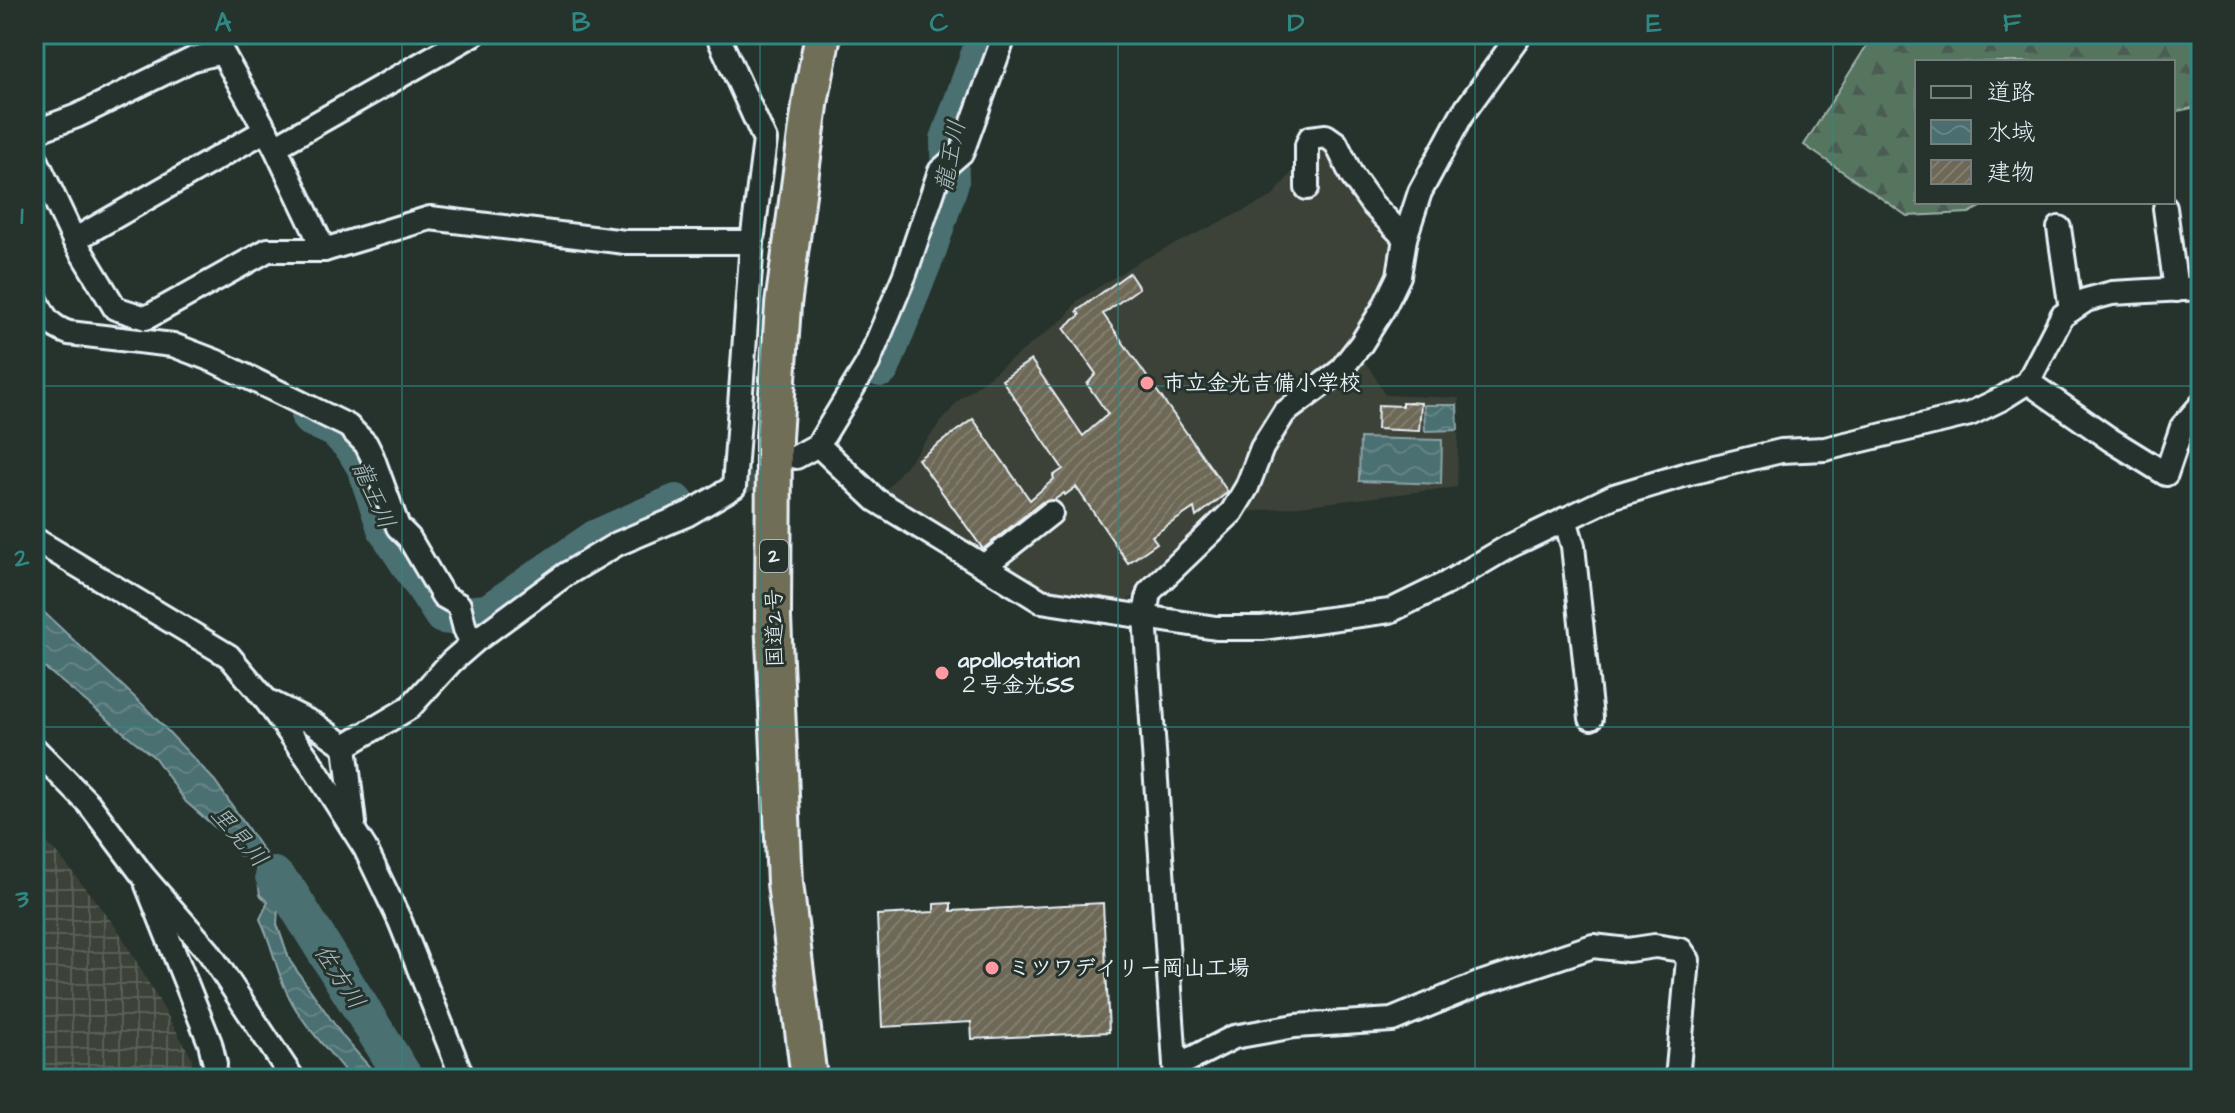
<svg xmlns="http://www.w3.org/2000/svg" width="2235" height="1113" viewBox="0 0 2235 1113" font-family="'Architects Daughter','Klee One',sans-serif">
<defs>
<pattern id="industrial-grid" width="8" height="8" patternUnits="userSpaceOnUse" patternTransform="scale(2)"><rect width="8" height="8" fill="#3c4339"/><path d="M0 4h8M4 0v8" fill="none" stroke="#585f56"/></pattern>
<pattern id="forest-firs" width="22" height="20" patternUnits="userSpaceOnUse" patternTransform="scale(2)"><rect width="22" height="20" fill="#54745e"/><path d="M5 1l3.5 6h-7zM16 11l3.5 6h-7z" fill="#4c5c53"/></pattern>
<pattern id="water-waves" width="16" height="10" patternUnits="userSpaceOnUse" patternTransform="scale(2)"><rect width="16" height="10" fill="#4b6f71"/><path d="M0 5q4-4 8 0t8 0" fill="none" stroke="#658486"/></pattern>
<pattern id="building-hatch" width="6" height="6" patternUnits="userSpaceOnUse" patternTransform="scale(2)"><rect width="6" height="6" fill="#6e6856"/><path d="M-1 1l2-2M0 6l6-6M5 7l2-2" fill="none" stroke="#837e6f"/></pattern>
</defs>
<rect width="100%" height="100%" fill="#26332d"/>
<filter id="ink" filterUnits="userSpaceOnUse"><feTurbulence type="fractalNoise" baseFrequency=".0125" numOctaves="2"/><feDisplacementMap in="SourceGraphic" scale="16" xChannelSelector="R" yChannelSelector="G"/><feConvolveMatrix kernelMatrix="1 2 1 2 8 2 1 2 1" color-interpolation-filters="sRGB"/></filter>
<g filter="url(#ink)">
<!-- built -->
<g fill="#3c4339">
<path d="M1327,142L1390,237L1392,272L1379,302L1329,373L1298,392L1230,506L1140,594L1123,602L1098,606L1046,593L883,494L958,401L1066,317L1077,301L1138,262L1272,197L1312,148Z"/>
<path d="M1363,361L1371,370L1385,395L1459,398L1457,487L1240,513L1283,430L1302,411L1334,389Z"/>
</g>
<!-- industrial -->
<path fill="url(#industrial-grid)" d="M34,829L62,859L118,930L192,1058L191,1079H34Z"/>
<!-- forest -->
<path fill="url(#forest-firs)" stroke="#9eb2ab" stroke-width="2" d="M1874,34H2201V106L2173,112V62H1917V202H1991L1969,213L1907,216L1804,145Z"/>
<!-- water -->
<g fill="url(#water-waves)" stroke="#8aa3a7" stroke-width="2">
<path d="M1424,405H1457L1458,430L1425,431Z"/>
<path d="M1360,438L1442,440L1441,484L1359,481Z"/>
<path d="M34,603L144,706L215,781L291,891L285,893L278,909L277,924L290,961L344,1038L380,1079H351C330,1051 304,1027 288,995C276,971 272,943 260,919L268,902L260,895L256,866L251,856L239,855L231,841L186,802L155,758L34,659Z"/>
</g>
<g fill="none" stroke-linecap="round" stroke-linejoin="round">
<!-- river -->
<g stroke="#4b6f71" stroke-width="38">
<path d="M881,368L928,249L950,182L949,140L987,34"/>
<path d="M310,417L336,429L353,446L365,466L386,528L443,615L452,616L488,613L597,538L676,503"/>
<path d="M274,876L288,891L405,1079"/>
</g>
</g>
<!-- building -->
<g fill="url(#building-hatch)" stroke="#e8f1f8" stroke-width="2">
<path d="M1129,273L1139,288L1103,314L1228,492L1196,517L1194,508L1152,536L1157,543L1128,563L1076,487L1065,495L1064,493L1054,500L1042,502L983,549L918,459L973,419L1030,500L1054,479L1053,476L1063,469L1002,380L1031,360L1083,436L1108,414L1087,384L1096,374L1064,328L1080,315L1077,311Z"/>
<path d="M1402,402L1421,403L1419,431L1377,429L1378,405L1402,406Z"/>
<path d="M951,903V911L1103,903L1109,1032L972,1039L971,1022L882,1027L877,915L934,912V904Z"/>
</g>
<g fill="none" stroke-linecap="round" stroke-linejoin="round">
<!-- minor-tunnel -->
<path stroke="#43504b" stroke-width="22" stroke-dasharray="22 11" stroke-linecap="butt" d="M734,487L784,463"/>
<defs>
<g id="minor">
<path d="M34,132L77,116L193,59L222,52L275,147L474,34"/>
<path d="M34,155L74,240L266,130"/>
<path d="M1307,188V145L1310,138L1326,136L1336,143L1352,176L1372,204L1405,238"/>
<path d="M2165,208L2176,290"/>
<path d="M2059,228L2071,310"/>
<path d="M74,240L115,308L146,318L268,250H324L275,147"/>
<path d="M324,250L430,218L625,242H752"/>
<path d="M34,295C43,315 48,326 69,333L173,345L215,361L348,426L366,444L372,456L398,527L409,538L443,596L459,605L465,629L472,643"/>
<path d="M2028,382L2111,440L2166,474L2182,427L2201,405"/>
<path d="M818,445L876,500L1041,601L1216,628H1262L1390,611L1447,583L1508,547L1614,496L1690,473L1781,451L1825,449L1970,414L2001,399L2028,382L2062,316L2086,300L2112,293L2201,288"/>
<path d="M796,457L818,445L868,363L905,274L940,171L962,152L1005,34"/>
<path d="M1565,519L1573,546L1591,718"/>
<path d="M34,539L229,656L266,700L309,760L365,848L400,921L463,1079"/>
<path d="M984,566L1051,513"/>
<path d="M266,700L314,724L345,746L409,708L451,662L475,641L565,575L617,544L688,514L734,487L752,242L765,140L717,34"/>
<path d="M345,746L354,823"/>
<path d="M34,748L89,804L144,877L209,952L293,1079"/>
<path d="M147,885L210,1043L215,1064L213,1079"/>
<path d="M1177,1066L1234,1037L1295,1026L1392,1020L1481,983L1593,946L1628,950L1655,946L1681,950L1688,960L1677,1079"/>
<path d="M1176,1079L1145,616L1149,592L1232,512L1247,487L1262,448L1284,413L1339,372L1361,344L1383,309L1399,276L1405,238L1420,192L1461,116L1520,34"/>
</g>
<path id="highway" d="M809,1079L785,883L773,618L774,438L783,305L811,98L823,34"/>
</defs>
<!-- minor casing -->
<use href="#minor" stroke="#e8f1f8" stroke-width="28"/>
<!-- highway casing -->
<use href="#highway" stroke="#e8f1f8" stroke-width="40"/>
<!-- minor -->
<use href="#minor" stroke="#26332d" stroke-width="22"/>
<!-- highway -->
<use href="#highway" stroke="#716e59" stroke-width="34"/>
</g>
</g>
<!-- grid -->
<path fill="none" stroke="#308883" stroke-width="2" stroke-opacity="0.55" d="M402,34V1079M760,34V1079M1118,34V1079M1475,34V1079M1833,34V1079M34,386H2201M34,727H2201"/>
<!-- markers -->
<g fill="#ff9aa2" stroke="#26332d" stroke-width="3">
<circle cx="1147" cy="383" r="8"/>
<circle cx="942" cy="673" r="8"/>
<circle cx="992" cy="968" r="8"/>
</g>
<g text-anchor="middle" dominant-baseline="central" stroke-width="6" stroke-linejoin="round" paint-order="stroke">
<!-- shield labels -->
<rect fill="#26332d" stroke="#aeb8bb" stroke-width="2" x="760" y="540" width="28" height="32" rx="6"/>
<g font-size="20" font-weight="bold" fill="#e8f1f8">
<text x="774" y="556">2</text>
</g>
<!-- poi labels -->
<g font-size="22" font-weight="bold" fill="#e8f1f8" stroke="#26332d" text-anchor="start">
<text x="1163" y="383">市立金光吉備小学校</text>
<text x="958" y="660">apollostation<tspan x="958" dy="25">２号金光SS</tspan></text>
<text x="1008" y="968">ミツワデイリー岡山工場</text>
</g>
<!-- street labels -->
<g font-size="22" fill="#e8f1f8" stroke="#26332d">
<text transform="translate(775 628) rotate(-91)">国道2号</text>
</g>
<!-- water labels -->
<g font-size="24" font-style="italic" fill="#a9bdc2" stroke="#26332d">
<text transform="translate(951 156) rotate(-79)">龍王川</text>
<text transform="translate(373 495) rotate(66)">龍王川</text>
<text transform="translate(239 837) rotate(49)">里見川</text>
<text transform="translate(339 977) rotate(57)">佐方川</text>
</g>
</g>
<!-- margin -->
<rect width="2235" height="1113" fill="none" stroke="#26332d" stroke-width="88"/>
<!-- legend -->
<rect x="1915" y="60" width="260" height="144" fill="#26332d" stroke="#747f7e" stroke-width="2"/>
<rect x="1931" y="86" width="40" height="12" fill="#26332d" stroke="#747f7e" stroke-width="2"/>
<text x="1987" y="100" font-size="24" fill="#e8f1f8">道路</text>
<rect x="1931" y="120" width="40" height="24" fill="url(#water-waves)" stroke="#747f7e" stroke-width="2"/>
<text x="1987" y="140" font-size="24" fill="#e8f1f8">水域</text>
<rect x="1931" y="160" width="40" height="24" fill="url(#building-hatch)" stroke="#747f7e" stroke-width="2"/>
<text x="1987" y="180" font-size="24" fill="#e8f1f8">建物</text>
<rect x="44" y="44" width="2147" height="1025" fill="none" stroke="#308883" stroke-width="3"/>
<g font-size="26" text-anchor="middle" font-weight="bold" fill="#308883">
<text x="223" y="31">A</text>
<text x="581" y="31">B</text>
<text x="939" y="31">C</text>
<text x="1296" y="31">D</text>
<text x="1654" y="31">E</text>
<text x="2012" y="31">F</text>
<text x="22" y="224">1</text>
<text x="22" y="566">2</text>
<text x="22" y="907">3</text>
</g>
</svg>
